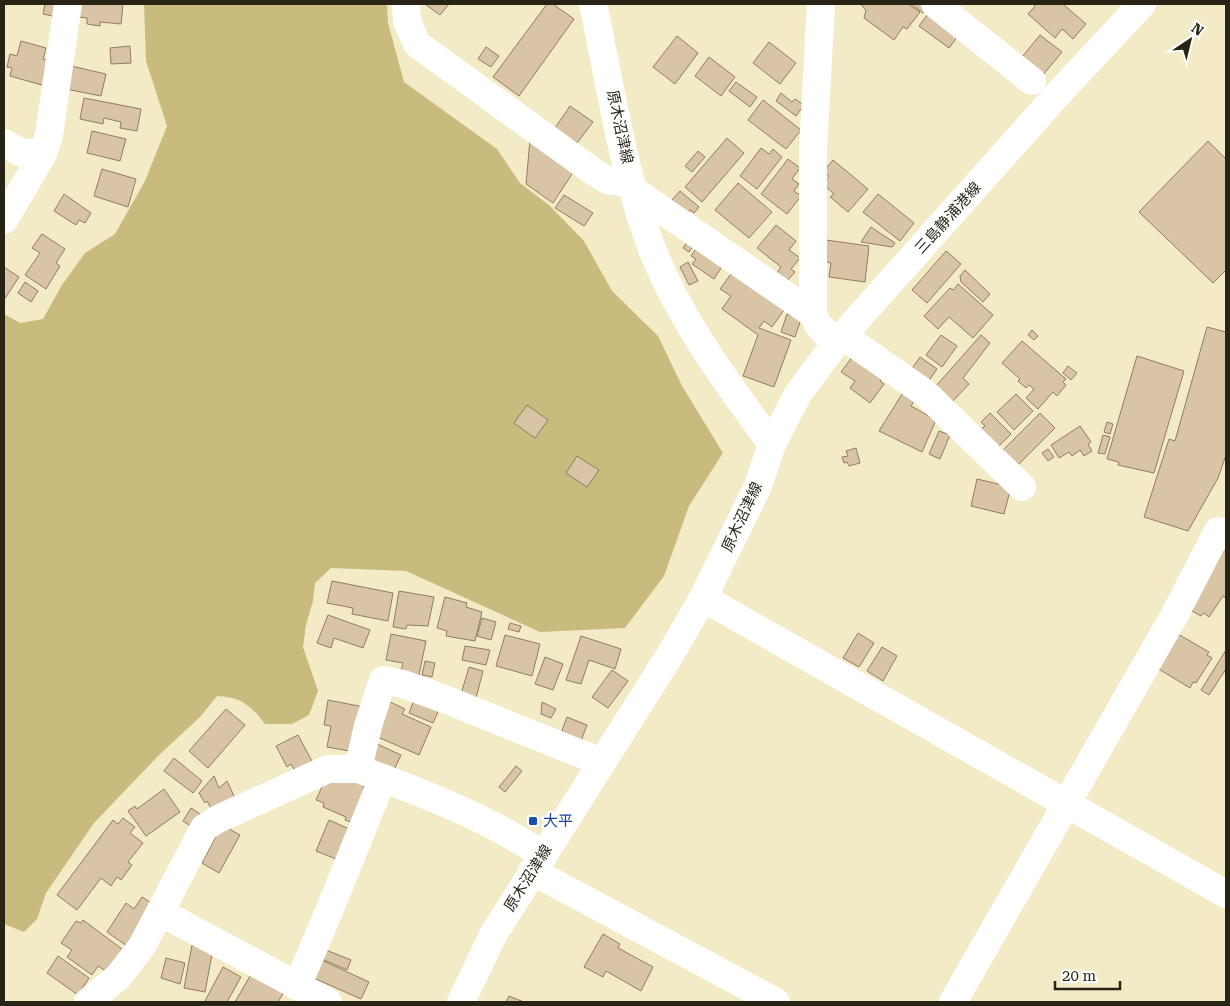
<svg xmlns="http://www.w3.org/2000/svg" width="1230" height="1006" viewBox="0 0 1230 1006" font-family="'Roboto Serif','Noto Sans JP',serif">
<rect width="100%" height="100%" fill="#f2ebc6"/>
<!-- green -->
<path fill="#c8bb7d" d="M144,4H387L388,23L404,82L497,149L520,183L550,206L584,241L612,291L658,336L682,386L723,453L689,506L664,576L625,628L540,632L406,571L331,568L315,583L313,601L306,625L303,647L318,691L309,715L292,724H265C251,706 242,697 217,696L200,717L159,755L94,823L46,893L37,919L24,932L4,924V314L20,323L43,319L62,285L85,253L115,234L145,181L167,126L146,61Z"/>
<!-- building -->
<g fill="#d9c4a5" stroke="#917d60">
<path d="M45,4H59L57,17L43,14Z"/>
<path d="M79,4H123L121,24L100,22V26L87,24V18L77,17Z"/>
<path d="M425,4H449L440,15Z"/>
<path d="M547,4H553L574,19L519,96L493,77Z"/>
<path d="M860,4H908L920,12L907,29L903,27L894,40L864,18L866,10Z"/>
<path d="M911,4H925L928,6L923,13Z"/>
<path d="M1033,4H1063L1086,24L1073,39L1062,29L1055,38L1028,14L1035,6Z"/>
<path d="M931,10L960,33L949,48L919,26Z"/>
<path d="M1040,35L1062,52L1043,75L1022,57Z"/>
<path d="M677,36L698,53L675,84L653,67Z"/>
<path d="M21,41L46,48L43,59L52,62L45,86L10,76L12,68L7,67L10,54L17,56Z"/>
<path d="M769,42L796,63L780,84L753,63Z"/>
<path d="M130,46L131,63L111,64L110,48Z"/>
<path d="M486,47L499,56L491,67L478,59Z"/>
<path d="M709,57L735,77L721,96L695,76Z"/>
<path d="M71,66L106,74L101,96L66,89Z"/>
<path d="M736,82L757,97L750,107L729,91Z"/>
<path d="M781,93L792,102L795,99L804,105L796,116L776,101Z"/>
<path d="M84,98L141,109L137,131L120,128L121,122L104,118L103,124L80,119Z"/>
<path d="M763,100L801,130L786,149L748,120Z"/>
<path d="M570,106L593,122L577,143L555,128Z"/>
<path d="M92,131L126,139L120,161L87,153Z"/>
<path d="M727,138L744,153L702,202L685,187Z"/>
<path d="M530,140L574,171L553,203L526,184Z"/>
<path d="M1208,141L1226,159V270L1213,283L1139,212Z"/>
<path d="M761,148L769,154L773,149L782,157L757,189L740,176Z"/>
<path d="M698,151L705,157L692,172L685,166Z"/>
<path d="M788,159L800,168L792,179L799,184L794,191L801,196L787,214L761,194Z"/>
<path d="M833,160L868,189L848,212L830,197L834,194L823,184L829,176L824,171Z"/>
<path d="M102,169L136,179L128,207L94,196Z"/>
<path d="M738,183L772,212L749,238L715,210Z"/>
<path d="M680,191L699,207L694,213L690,210L688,213L672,200Z"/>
<path d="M64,194L91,213L85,223L79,220L76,225L54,211Z"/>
<path d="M878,194L914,223L900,241L863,212Z"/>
<path d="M564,195L593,213L584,226L555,208Z"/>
<path d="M776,225L796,241L789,250L800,258L791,269L795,272L786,282L776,274L781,267L757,248Z"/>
<path d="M871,227L895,243L892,247L861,242Z"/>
<path d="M42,234L65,249L56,263L60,266L46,289L25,275L40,253L32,248Z"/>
<path d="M690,238L696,242L689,252L683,248Z"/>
<path d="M826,240L869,246L865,282L829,277L831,263L823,261Z"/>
<path d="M699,244L725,262L714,279L692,264L696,259L691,256Z"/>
<path d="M946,251L961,264L927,303L912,290Z"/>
<path d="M688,262L698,281L689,285L680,267Z"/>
<path d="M4,267L19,277L4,300Z"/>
<path d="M734,270L784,310L772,327L764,321L759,328L791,340L774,387L743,376L758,335L722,309L731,296L720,289Z"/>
<path d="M965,270L990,294L983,302L961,282L960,276Z"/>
<path d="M25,282L38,291L31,302L18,293Z"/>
<path d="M958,284L993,315L973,338L949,317L938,329L924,316L950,288L953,290Z"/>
<path d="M787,314L801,319L795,337L781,332Z"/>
<path d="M1207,327L1226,332V455L1218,478L1188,531L1144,517L1169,439L1175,441Z"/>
<path d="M1032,330L1038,336L1034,340L1028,335Z"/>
<path d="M941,335L957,346L942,367L926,355Z"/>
<path d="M981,335L990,343L963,378L969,384L952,402L935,387Z"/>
<path d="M1022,341L1066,379L1063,382L1066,385L1057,396L1053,392L1038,409L1026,398L1034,389L1029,385L1026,388L1018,381L1020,379L1002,363Z"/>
<path d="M853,356L883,377L880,381L884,384L870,403L850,388L855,381L841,372Z"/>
<path d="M1137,356L1184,371L1154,473L1118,465L1119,462L1107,459Z"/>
<path d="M920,357L937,369L928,382L911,370Z"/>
<path d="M1068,366L1077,373L1071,380L1063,373Z"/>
<path d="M904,391L916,398L911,406L936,420L922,452L879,431Z"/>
<path d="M1016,394L1033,411L1014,430L997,412Z"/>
<path d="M527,405L548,420L535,438L514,423Z"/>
<path d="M990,413L1011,434L997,448L980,430L985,426L981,422Z"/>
<path d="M1040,413L1055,428L1016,467L1001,452Z"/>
<path d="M1107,422L1113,424L1110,434L1104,432Z"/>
<path d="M1080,426L1091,442L1088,444L1092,451L1084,456L1080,450L1072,456L1069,452L1059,458L1051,445Z"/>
<path d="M939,431L950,435L940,459L929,454Z"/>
<path d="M1103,435L1110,437L1105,454L1098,453Z"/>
<path d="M856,448L860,463L849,466L847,462L844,463L842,457L848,456L846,451Z"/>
<path d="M1048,449L1054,457L1048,461L1042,453Z"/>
<path d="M577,456L599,470L587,487L566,473Z"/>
<path d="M977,479L1011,487L1004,514L971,506Z"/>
<path d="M1226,544V598L1223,596L1209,617L1204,613L1201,616L1192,611L1194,607L1190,604Z"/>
<path d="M332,581L393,593L388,621L352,614L353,608L327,603Z"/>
<path d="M399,591L434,597L428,626L407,625L406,629L393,627Z"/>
<path d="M445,597L467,603L466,607L482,612L475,641L446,636L447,631L437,628Z"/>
<path d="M328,615L370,630L363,648L334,638L331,648L317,643Z"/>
<path d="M482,618L496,622L491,640L477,636Z"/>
<path d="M510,623L521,626L519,632L508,629Z"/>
<path d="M858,633L874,643L859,667L843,658Z"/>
<path d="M1176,633L1209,652L1207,655L1212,658L1196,683L1193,682L1190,688L1157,668Z"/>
<path d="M391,634L426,641L419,675L401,671L403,663L386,660Z"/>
<path d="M505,635L540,644L532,676L496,666Z"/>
<path d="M581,636L621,649L615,669L589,660L581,684L566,680Z"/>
<path d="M465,646L490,650L486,665L462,660Z"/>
<path d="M882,647L897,656L883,681L867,671Z"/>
<path d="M1226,650V669L1209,695L1201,690Z"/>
<path d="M545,657L563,664L553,690L535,684Z"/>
<path d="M425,661L435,663L432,677L422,675Z"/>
<path d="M469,667L483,671L476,698L461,694Z"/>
<path d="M612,670L628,681L608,708L592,697Z"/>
<path d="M328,700L364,707L355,752L327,747L331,726L324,725Z"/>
<path d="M414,700L440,707L433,723L409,713Z"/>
<path d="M388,701L405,709L402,714L431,727L419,755L373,735Z"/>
<path d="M542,702L556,709L551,718L541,714Z"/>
<path d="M226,709L245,725L208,768L189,751Z"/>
<path d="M567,717L587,725L581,741L561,733Z"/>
<path d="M298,735L313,763L296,773L291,764L287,767L276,746Z"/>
<path d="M375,743L401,755L394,770L368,759Z"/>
<path d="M174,758L202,781L193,793L164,771Z"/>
<path d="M516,766L522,771L505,792L499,787Z"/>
<path d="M214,776L219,788L227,781L235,798L212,810L207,801L205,803L199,793Z"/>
<path d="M326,778L364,784L363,787L372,791L358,825L345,820L346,817L323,807L324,803L316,800Z"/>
<path d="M164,789L180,812L146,836L128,811L135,806L137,809Z"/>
<path d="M191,808L203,816L195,829L183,821Z"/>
<path d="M123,818L135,827L130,833L143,843L128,862L132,865L121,880L117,877L111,886L101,878L77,910L57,895L113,820L118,824Z"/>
<path d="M329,820L354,831L341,861L316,851Z"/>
<path d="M222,825L240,835L219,873L202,863Z"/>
<path d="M142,897L155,905L127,946L107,932L126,903L134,909Z"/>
<path d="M83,920L126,952L110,974L98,966L92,975L67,957L72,950L61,943L76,921L81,923Z"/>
<path d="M603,934L620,944L618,948L653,967L641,991L606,971L603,977L584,967Z"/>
<path d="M192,945L213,949L205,992L184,988Z"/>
<path d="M326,950L351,960L347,970L322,959Z"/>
<path d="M58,956L89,978L78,995L47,973Z"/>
<path d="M166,958L185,963L180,984L161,978Z"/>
<path d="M317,958L369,982L361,999L309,976Z"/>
<path d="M223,967L241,977L227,1002H207L205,1001Z"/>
<path d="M253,971L286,989L278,1002H235Z"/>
<path d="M509,996L524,1002H506Z"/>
</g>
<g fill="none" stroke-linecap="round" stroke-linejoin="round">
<!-- minor -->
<g stroke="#fff" stroke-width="28">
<path d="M406,4L407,21L417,44L591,170L607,180L631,183"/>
<path d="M821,4L813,150V314L818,325L836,343"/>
<path d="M935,4L1032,81"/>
<path d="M4,143L20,152L43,154"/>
<path d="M633,190L813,314"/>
<path d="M4,220L43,154L49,135L68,4"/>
<path d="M843,336L925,393L1022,487"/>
<path d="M703,598L1226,894"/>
<path d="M543,855C488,818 421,792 358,769L368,726L383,680L403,684L447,700L601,762"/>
<path d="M532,871L776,1002"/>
<path d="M160,912L328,1002"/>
<path d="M297,986C328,917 354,848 383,778"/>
<path d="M88,1002L118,977L142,946L204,828L218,819L328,769H358"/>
<path d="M953,1002L1174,616L1218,531L1226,535"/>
</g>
<!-- major -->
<g stroke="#fff" stroke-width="28">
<path d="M772,444L798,394L836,343L1057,95L1142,4"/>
<path d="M461,1002L493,935L670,655L703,598L758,486L772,444C729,386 686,328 657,261C624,183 611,87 593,4"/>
</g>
</g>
<!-- markers -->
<rect fill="#1a4fb4" stroke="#fff" stroke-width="2" x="528" y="816" width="10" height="10" rx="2.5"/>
<g text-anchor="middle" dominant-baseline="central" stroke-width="5" stroke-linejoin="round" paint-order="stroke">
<!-- street labels -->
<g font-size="15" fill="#272416" stroke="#fff">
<text transform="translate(620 127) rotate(78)">原木沼津線</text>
<text transform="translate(948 218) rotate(-48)">三島静浦港線</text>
<text transform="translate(742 517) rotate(-65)">原木沼津線</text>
<text transform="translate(528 878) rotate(-58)">原木沼津線</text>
</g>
<!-- transit labels -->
<g font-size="15" fill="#164399" stroke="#fff" text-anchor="start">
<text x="543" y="821">大平</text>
</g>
</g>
<!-- border -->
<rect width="1230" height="1006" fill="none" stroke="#272416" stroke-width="10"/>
<!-- north arrow -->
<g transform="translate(1190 40) rotate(35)" stroke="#ffffff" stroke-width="4" paint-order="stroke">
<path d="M0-4L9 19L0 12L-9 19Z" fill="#272416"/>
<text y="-8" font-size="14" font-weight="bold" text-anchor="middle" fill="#272416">N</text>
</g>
<!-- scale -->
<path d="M1055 981v8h65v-8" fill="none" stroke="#272416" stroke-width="2.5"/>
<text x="1062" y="981" font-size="15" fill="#272416" stroke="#ffffff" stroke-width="4" paint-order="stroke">20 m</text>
</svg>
